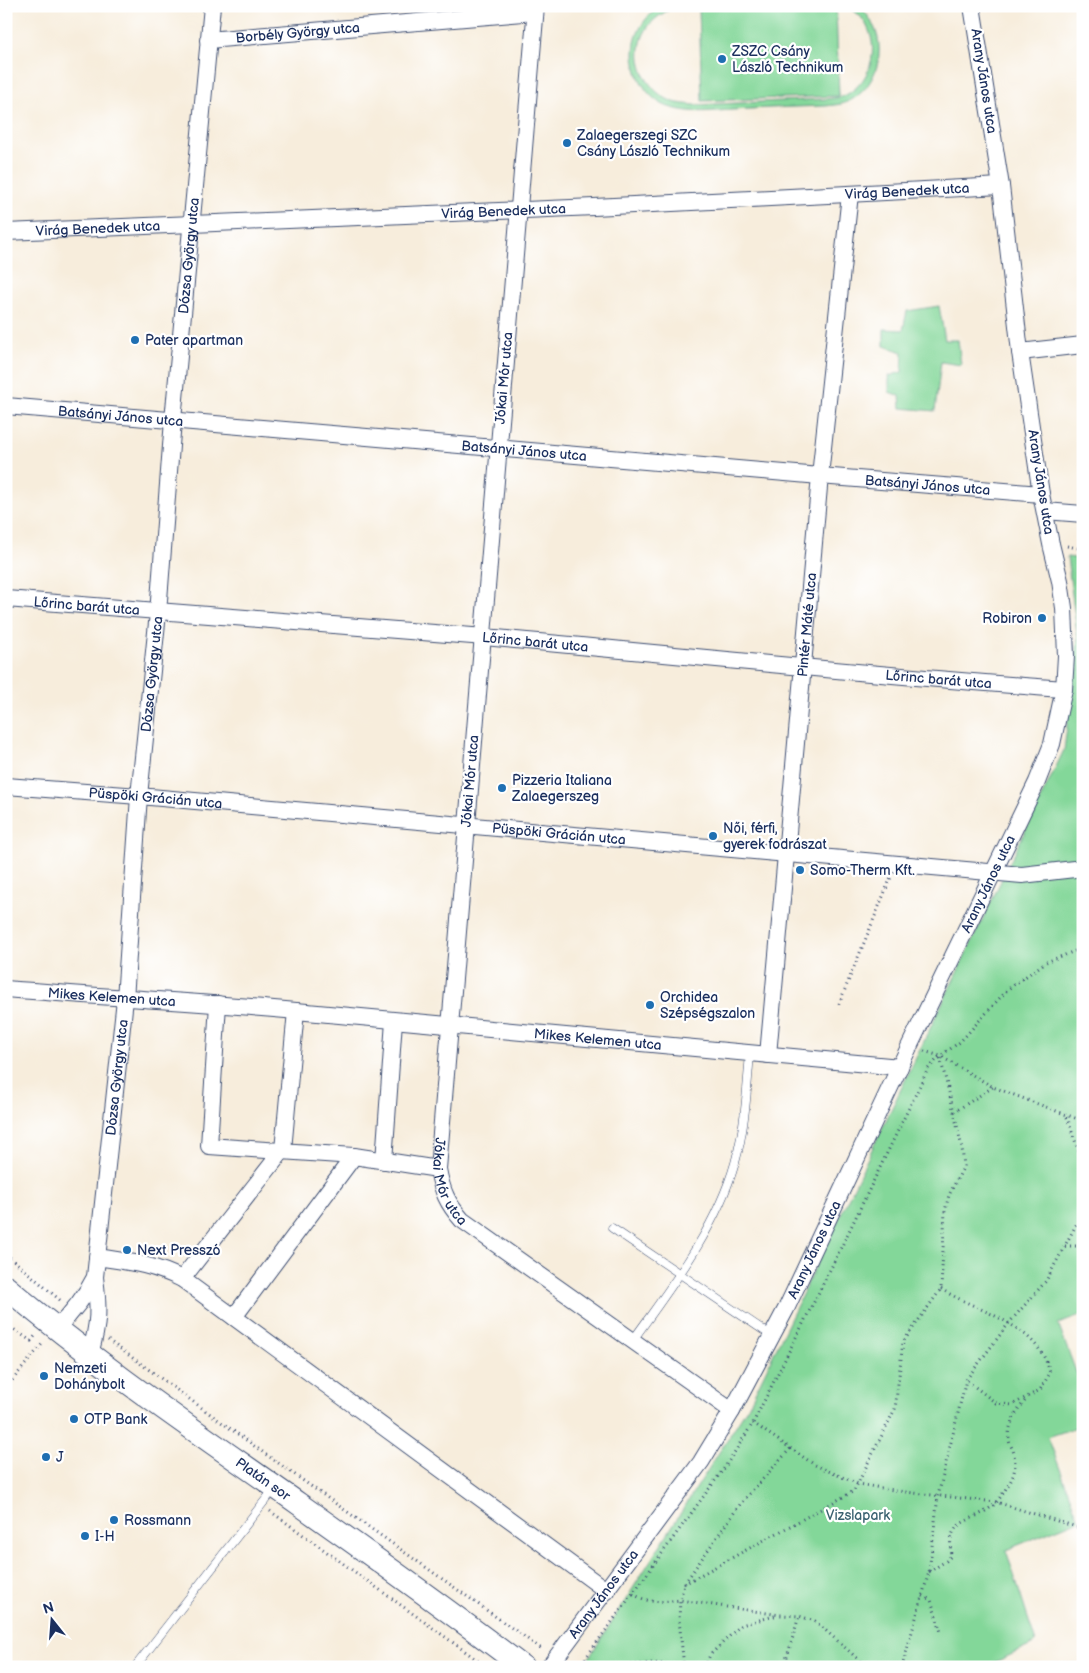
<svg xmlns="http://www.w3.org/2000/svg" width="1089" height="1673" viewBox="0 0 1089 1673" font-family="'Balsamiq Sans',sans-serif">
<rect width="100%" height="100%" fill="#fff"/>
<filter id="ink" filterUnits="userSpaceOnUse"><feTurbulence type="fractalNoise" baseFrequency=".02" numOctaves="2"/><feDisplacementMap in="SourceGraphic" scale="10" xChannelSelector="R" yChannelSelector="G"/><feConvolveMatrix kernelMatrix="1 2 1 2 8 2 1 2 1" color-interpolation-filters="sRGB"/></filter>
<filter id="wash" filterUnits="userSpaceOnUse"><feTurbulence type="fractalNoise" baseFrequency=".0096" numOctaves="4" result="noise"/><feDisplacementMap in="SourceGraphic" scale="20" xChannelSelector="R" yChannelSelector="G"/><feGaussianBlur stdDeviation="1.12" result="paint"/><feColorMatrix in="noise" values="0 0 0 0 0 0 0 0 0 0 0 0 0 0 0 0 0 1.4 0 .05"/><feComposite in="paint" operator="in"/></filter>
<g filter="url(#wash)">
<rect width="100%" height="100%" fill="#f7eddc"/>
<!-- green -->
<g fill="#83d799" stroke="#4f837c">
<path d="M662,6H676C665,12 653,18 646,30C631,56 644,89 671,101C678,104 687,104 694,105L825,99C831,98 839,98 844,96C874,81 882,41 860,16C856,12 851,9 847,6C851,6 855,6 859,7C864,9 868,16 871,21C889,49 876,91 845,103C839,105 832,105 826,106C795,107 764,108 733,110C713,111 692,114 672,108C648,102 634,76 634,53C634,33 645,15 662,6Z"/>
<path d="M767,6H836L839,96L702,101L699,9Z"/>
<path d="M939,306L945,340H958L961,365L941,362L935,411L901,408L900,396L889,392V376L902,372L903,352L884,346V329L903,330L907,311Z"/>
<path d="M1067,557L1083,559V1315L1058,1324L1083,1390V1425L1048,1437L1079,1520L1006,1550L1036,1643L985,1667H589L585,1664L749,1405L1064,750L1078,639Z"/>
</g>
</g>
<g filter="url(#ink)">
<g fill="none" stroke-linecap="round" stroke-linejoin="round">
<defs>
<g id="lane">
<path d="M612,1228L772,1336"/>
<path d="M633,1340C673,1284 716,1229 735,1163C745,1128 747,1090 750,1053"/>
<path d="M135,1667L274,1489"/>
</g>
<g id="street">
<path id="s1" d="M536,6L438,1169C442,1191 447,1203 462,1220L732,1411"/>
<path id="s2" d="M208,40L535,12"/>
<path id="s3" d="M6,232L594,207L1001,186"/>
<path d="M1020,352L1083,345"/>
<path id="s4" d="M6,406L820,476L1041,494"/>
<path d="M1045,511L1083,514"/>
<path id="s5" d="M6,599C166,613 326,623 485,637C678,655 871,675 1064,689"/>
<path id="s6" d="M6,786L139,796L1022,875L1083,868"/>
<path id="s7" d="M6,989C103,997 200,1002 296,1011L900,1067"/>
<path d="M218,1004L209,1146L354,1156L234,1317"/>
<path id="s8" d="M768,1055L820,476L850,194"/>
<path d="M354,1156L438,1169"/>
<path d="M384,1161L394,1021"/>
<path d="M97,1257C130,1262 152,1264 182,1279L607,1591"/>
<path d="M182,1279L283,1150L296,1011"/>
<path id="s9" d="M56,1329C72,1313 85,1297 95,1277L125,999L139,796L158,613L173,420L212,6"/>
<path d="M90,1354C99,1323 99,1309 95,1277"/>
<path id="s10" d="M549,1667L701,1462L732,1411L786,1309L909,1047L1037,782L1052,744L1064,689L1066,656L1064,608L1060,581L1051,544L1041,494L1020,352L1001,186L972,6"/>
</g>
<g id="secondary">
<path id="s11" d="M6,1287C99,1366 200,1434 299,1504C374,1557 449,1611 523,1667"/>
</g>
</defs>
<!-- lane casing -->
<use href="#lane" stroke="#3c4c71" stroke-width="9"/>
<!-- street casing -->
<use href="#street" stroke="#3c4c71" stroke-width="18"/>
<!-- secondary casing -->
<use href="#secondary" stroke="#3c4c71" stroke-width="24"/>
<!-- path -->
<g stroke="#3c4c71" stroke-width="3" stroke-dasharray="1 4" stroke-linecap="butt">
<path d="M1067,546L1083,549"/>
<path d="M839,1004L891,877"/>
<path d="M924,1051L940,1056L993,1087L1083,1121"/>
<path d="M954,1112L993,1087"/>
<path d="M1067,1117L1083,1164"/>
<path d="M1065,1246H1083"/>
<path d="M6,1254L61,1301"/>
<path d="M941,1289C978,1312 1039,1324 1050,1373L1040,1390L1012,1405L996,1403L966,1380"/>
<path d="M6,1324L31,1341L36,1335"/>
<path d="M108,1340L264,1453L543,1650"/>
<path d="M6,1388L43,1343"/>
<path d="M753,1423L815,1465L858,1484L905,1492L996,1502L1083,1529"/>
<path d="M270,1511L487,1667"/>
<path d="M929,1572L946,1561L951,1556C947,1519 966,1525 990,1508C998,1503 1004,1491 1009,1484C1016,1473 1016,1462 1013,1450C1011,1446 1009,1443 1009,1439C1008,1425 1016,1412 1025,1401"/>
<path d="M684,1584L854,1491L895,1409L903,1342L941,1289L945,1211L949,1195L964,1166L962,1148L954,1112L940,1057"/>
<path d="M633,1594C650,1604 661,1602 680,1600L780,1615L799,1616L815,1621L867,1667"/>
<path d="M923,1596L931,1600L941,1632"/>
<path d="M579,1667L725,1467L753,1423L832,1266L928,1069L940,1056L960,1042L1008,989L1046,962L1083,948"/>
<path d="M606,1667L653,1663L683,1666"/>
<path d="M684,1667L679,1620L680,1600L684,1584L741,1503L791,1448"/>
<path d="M705,1667L710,1655L741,1625L778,1615"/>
<path d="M784,1667L799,1616"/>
<path d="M902,1667L929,1572L938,1496L966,1380L1009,1323L1046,1281L1083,1212"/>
</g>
<!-- lane -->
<use href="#lane" stroke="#fff" stroke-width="8"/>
<!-- street -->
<use href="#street" stroke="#fff" stroke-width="16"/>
<!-- secondary -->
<use href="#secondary" stroke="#fff" stroke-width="22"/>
</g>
</g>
<!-- markers -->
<g fill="#1f6fb2" stroke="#fff" stroke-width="2">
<circle cx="722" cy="59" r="5"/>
<circle cx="567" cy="143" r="5"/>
<circle cx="135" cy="340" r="5"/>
<circle cx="1042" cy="618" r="5"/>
<circle cx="502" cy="788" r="5"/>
<circle cx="713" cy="836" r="5"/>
<circle cx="800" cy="870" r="5"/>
<circle cx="650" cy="1005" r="5"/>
<circle cx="127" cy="1250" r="5"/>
<circle cx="44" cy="1376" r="5"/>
<circle cx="74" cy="1419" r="5"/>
<circle cx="46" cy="1457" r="5"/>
<circle cx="114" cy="1520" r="5"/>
<circle cx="85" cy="1536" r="5"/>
</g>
<g text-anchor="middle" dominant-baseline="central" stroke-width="4.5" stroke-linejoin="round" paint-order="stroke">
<!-- street labels -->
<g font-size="14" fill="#1b2f5e" stroke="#fff">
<text stroke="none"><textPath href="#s2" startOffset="90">Borbély György utca</textPath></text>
<text transform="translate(984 81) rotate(81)">Arany János utca</text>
<text stroke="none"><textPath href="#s3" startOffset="902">Virág Benedek utca</textPath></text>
<text stroke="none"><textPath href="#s3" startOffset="498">Virág Benedek utca</textPath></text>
<text stroke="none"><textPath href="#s3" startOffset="92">Virág Benedek utca</textPath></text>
<text stroke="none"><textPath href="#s9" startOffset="1091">Dózsa György utca</textPath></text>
<text transform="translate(504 378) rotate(-85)">Jókai Mór utca</text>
<text stroke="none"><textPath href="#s4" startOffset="115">Batsányi János utca</textPath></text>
<text stroke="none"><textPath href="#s4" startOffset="520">Batsányi János utca</textPath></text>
<text transform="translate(1041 482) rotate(81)">Arany János utca</text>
<text stroke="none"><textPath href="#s4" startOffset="925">Batsányi János utca</textPath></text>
<text stroke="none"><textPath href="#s5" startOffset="81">Lőrinc barát utca</textPath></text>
<text stroke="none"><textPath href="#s8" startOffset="432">Pintér Máté utca</textPath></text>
<text stroke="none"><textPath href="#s5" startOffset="531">Lőrinc barát utca</textPath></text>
<text stroke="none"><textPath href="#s9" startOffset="671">Dózsa György utca</textPath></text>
<text stroke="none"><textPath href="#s5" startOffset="936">Lőrinc barát utca</textPath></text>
<text transform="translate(470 781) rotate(-85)">Jókai Mór utca</text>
<text stroke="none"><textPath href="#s6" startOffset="150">Püspöki Grácián utca</textPath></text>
<text stroke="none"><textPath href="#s6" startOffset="555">Püspöki Grácián utca</textPath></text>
<text stroke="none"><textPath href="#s10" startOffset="901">Arany János utca</textPath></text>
<text stroke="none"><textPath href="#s7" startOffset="106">Mikes Kelemen utca</textPath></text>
<text stroke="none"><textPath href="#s7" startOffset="594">Mikes Kelemen utca</textPath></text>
<text stroke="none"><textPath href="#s9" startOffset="266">Dózsa György utca</textPath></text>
<text stroke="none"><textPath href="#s1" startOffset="1182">Jókai Mór utca</textPath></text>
<text stroke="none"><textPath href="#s10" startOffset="496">Arany János utca</textPath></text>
<text stroke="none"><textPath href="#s11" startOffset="321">Platán sor</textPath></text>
<text stroke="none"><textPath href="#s10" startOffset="91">Arany János utca</textPath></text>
</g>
<!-- poi labels -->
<g font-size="14" fill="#1b2f5e" stroke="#fff" text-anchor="start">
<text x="732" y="51">ZSZC Csány<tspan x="732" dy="16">László Technikum</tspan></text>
<text x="577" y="135">Zalaegerszegi SZC<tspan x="577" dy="16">Csány László Technikum</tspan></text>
<text x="145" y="340">Pater apartman</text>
<text x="1032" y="618" text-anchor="end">Robiron</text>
<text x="512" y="780">Pizzeria Italiana<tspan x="512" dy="16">Zalaegerszeg</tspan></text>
<text x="723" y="828">Női, férfi,<tspan x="723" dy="16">gyerek fodrászat</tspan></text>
<text x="810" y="870">Somo-Therm Kft.</text>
<text x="660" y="997">Orchidea<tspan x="660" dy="16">Szépségszalon</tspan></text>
<text x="137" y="1250">Next Presszó</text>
<text x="54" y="1368">Nemzeti<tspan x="54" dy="16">Dohánybolt</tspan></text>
<text x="84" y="1419">OTP Bank</text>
<text x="56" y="1457">J</text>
<text x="124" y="1520">Rossmann</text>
<text x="95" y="1536">I-H</text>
</g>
<!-- park labels -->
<g font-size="14" fill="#3a6170" stroke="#fff">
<text x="858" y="1515">Vizslapark</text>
</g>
</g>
<!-- margin -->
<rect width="1089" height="1673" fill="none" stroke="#fff" stroke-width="25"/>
<!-- north arrow -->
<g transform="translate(52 1620) rotate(343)" stroke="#ffffff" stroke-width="4" paint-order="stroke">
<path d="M0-4L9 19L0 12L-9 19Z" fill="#1b2f5e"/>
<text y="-8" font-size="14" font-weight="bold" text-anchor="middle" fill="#1b2f5e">N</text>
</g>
</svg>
